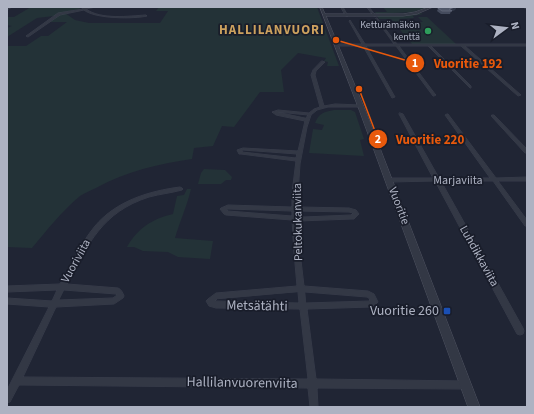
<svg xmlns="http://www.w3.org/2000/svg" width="534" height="414" viewBox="0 0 534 414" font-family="'Source Sans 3',sans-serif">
<rect width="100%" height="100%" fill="#202534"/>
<!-- green -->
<g fill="#233237">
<path d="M31,7H79L80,9L64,12L54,16L37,18L7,37V28L12,26L7,25V17H14Z"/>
<path d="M159,7H317L339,66H327L328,62L324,61L326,58L298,53L281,70L284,92H260L234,127L222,126L213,146L194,148L192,159C158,164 127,171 96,188C91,190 85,193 80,196C62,211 47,230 32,248L7,247V46H26L41,36H48L67,22H50L59,15L65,13L75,20L89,23H160L168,11H156Z"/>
<path d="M383,7H428L413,12L376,14L375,12H387Z"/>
<path d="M420,13L423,14L413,16L414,18L399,19L402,22H423L418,17H427L456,44H412L391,19H379L377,16H403Z"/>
<path d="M334,110H351L355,112L364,139L360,140L364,156L309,153L313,129L322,130L324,125L315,123C319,113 324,112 334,110Z"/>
<path d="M204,169L225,170L232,177L231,180H226L221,184H198L201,173Z"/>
<path d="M187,189H191C187,206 180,221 175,238L213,241L210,259L178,257L168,252L143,251L134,247H127C138,228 152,219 173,214L177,196L184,195Z"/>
</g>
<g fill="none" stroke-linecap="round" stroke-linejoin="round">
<defs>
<g id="minor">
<path d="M9,7H12L7,10V8Z"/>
<path d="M81,7H83L85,8L96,7L86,9C101,20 129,16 146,15L147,16C134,19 95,19 84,10L60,15L28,37L26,36L58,13L83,9Z"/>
<path d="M341,7H343L348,16H346Z"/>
<path d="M367,7H369L376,16H374Z"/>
<path d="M523,7H527V9Z"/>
<path d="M377,18L397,44H527V46H465L521,95L518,96L461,46H431L471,86V88H470L428,46H399L435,94L436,95L434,96H433L396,46H366L395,97L392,98L363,46H336L335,45L336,44H362L349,21L350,20L365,44H394L376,19Z"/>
<path d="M322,61L325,62L316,71L315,75L324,106L335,104L361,105L363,106L361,107H328L317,110L311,115L307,127L300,164L298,193V207L349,208L356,210L359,214L354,219H352L298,221L300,252L304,286L368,291L374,294L378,302L376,304L371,307L307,309L316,379L466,381L469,382L470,385L469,388L466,389L317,388L318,407H310L308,388L19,385L10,402L7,403V390L49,307L7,304V298L52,301L57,290L7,292V286L60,284C71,264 81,243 95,226C116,201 149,191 180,187L182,188L183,189L182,190C171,193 160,194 149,197C102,212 88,244 67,284L118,288C121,289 123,293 124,296L123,298L114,304L56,307L23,377L308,379L300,309L216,308L209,306L206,301L208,299L216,293L297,286L294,252L292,220L226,215L224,214L220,209L221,208L228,205L292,207V193L296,161L241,154H239L237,150L243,148L298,151L305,121L276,115L272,112L278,110L309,113L314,109L320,107L311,75L313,70ZM277,112H278L308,115L306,118ZM243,150L297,154L296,158L242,152V151ZM228,209L292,211V216L228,211L227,210ZM298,211L349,212L353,213L351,215L304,217L298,216ZM64,290L116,294L117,295L113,298L59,300ZM298,292L299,303L215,301L217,299ZM305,292L367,297L369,298L370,301L306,303Z"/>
<path d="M400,113L403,114L439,178H490L445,115L447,114H448L496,178L527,177V181H498L527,220V226H525L493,181H441L523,328L524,331L523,334L520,335L517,334L435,181L389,182L386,180L389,178H433L399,114Z"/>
<path d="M492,115H494L527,149V153H525L492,117Z"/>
</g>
<path id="tertiary" d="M320,7H322L325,14H403L415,12L429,7H433L417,14L403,16H326L366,112L480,407H468L360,112Z"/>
</defs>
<!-- minor casing -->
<use href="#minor" stroke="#4e5260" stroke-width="0.5"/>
<!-- tertiary casing -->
<use href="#tertiary" stroke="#4e5260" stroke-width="1"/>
<!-- minor -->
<use href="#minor" fill="#333845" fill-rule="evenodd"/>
<!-- tertiary -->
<use href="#tertiary" fill="#333845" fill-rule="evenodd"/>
</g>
<!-- wall -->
<path fill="#444b5d" d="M437,7H456L455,10L451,11L450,14H441L437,11L438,9L437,8Z"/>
<!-- shaded-wall -->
<path fill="#313748" d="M456,7L455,10L450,11L449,9Z"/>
<!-- building -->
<path fill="#4f5668" stroke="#5e6476" d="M440,7H455L449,9L452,11H442L438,8Z"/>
<!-- markers -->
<circle fill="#2e9e5b" stroke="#191d2a" stroke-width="1.5" cx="428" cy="31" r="4"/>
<rect fill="#1a4fb4" stroke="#191d2a" stroke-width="1.5" x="443" y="307" width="8" height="8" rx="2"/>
<g text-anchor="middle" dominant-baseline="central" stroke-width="3.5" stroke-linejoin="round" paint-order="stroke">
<!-- far-poi labels -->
<g font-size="10" fill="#adb2c2" stroke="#191d2a" text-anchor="end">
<text x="420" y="25">Ketturämäkön<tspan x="420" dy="12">kenttä</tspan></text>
</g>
<!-- street labels -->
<g font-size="12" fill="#adb2c2" stroke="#191d2a">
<text x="458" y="180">Marjaviita</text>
<text transform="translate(399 206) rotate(69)">Vuoritie</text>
<text transform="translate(298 222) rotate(-91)">Peltokukanviita</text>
<text transform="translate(479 256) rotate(61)">Luhdikkaviita</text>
<text transform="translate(76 261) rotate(-61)">Vuoriviita</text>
</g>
<!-- far-district labels -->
<g font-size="13" font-weight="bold" letter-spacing="1" fill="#cca15e" stroke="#191d2a">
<text x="272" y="30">HALLILANVUORI</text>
</g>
<!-- near-street labels -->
<g font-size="14" fill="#adb2c2" stroke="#191d2a">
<text transform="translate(257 306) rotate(1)">Metsätähti</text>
<text transform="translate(242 383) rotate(1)">Hallilanvuorenviita</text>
</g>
<!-- near-poi labels -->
<g font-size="14" fill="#adb2c2" stroke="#191d2a" text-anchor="end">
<text x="439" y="311">Vuoritie 260</text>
</g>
</g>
<!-- callouts -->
<path fill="none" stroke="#e8590c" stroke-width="1.5" d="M336 40L415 63M359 89L378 139"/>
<g fill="#e8590c" stroke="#191d2a" stroke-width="1.5">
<circle cx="336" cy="40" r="4"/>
<circle cx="359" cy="89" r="4"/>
<circle cx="415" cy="63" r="10"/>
<circle cx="378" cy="139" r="10"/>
</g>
<g font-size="12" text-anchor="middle" font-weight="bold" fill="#fff">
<text x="415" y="67">1</text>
<text x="378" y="143">2</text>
</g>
<g font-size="13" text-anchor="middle" font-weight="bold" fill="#e8590c" stroke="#191d2a" stroke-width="3.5" stroke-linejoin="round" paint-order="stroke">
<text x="468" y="68">Vuoritie 192</text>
<text x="430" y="144">Vuoritie 220</text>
</g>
<!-- border -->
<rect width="534" height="414" fill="none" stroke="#adb2c2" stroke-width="16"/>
<!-- north arrow -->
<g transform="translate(506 28) rotate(75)" stroke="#191d2a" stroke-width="3" paint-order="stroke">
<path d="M0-3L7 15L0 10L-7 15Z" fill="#adb2c2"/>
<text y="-6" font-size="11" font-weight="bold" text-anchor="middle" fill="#adb2c2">N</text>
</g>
</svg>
